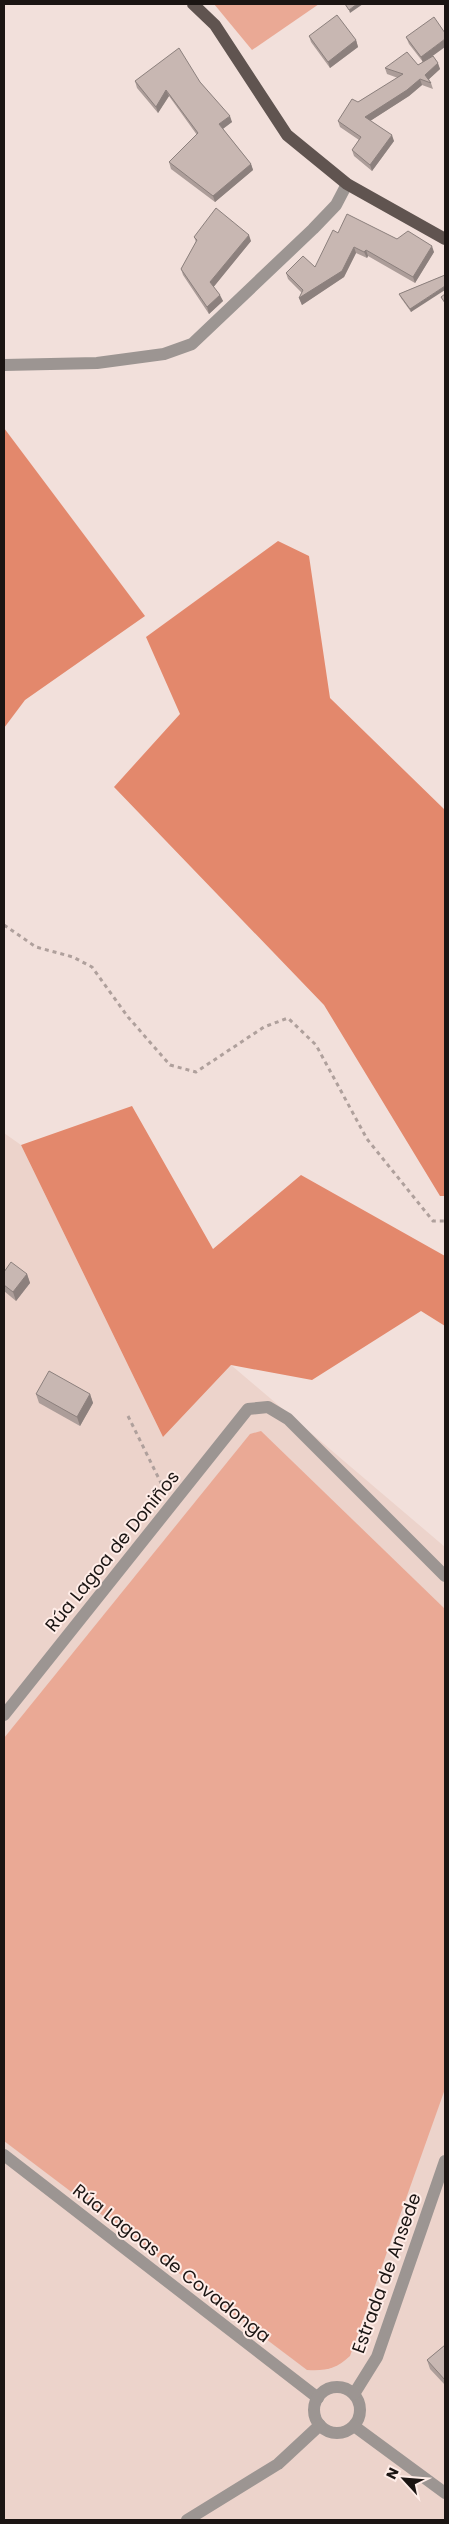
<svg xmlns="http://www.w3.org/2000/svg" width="449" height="2524" viewBox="0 0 449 2524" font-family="Poppins,sans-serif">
<rect width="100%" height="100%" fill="#f2e0db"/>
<!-- built -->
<path fill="#ecd3cb" d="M4,1133L21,1145L163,1437L231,1365L445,1547V2520H4Z"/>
<!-- green -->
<g fill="#eaa995">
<path d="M214,4H319L252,50Z"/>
<path d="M261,1431L445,1609V2089L350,2356C336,2369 326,2371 307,2370L4,2141V1738L250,1434Z"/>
</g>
<!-- forest -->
<g fill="#e3886c">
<path d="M4,428L145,616L25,700L4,728Z"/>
<path d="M278,541L309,556L330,698L445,810V1196H440L324,1005L114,787L180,714L146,637Z"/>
<path d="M132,1106L213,1249L301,1175L445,1256V1326L421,1311L312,1380L231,1365L163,1437L21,1145Z"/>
</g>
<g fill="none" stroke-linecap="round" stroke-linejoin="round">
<!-- path -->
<g stroke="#afa09c" stroke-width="3" stroke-dasharray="4 4" stroke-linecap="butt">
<path d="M4,925L36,947L73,957L92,967L128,1017L170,1065L196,1072L264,1027L288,1018L316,1045L367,1139L433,1221H445"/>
<path d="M128,1416L164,1489"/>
</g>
<!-- minor -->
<g stroke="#9c9592" stroke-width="12">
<path d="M4,365L97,363L164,354L192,344L313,229L336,205L347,184"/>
<path d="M4,1715L248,1409L268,1407L288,1419L445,1576"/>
<path d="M4,2155L318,2398"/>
<circle cx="337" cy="2410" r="23"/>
<path d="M354,2394L377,2357L445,2161"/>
<path d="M354,2426L445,2493"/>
<path d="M187,2520L278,2464L320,2425"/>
</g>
<!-- major -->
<path stroke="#605450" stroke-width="12" d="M193,4L215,25L287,135L347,184L445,239"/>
</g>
<!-- wall -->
<g fill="#ac9d99">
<path d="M309,36L356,40L358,47L330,68L311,42Z"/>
<path d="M406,37L433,56L440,69L429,79L431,83L433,89L422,85L409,96L370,121L394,141L372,171L354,156L352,150L359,140L340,127L338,121L358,102L398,78L387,74L385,68L418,65L423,62L409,44Z"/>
<path d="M135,81L200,82L232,122L223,129L251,164L253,170L215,202L171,169L169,162L197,135L169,96L158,113L137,88Z"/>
<path d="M338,233L397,239L434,252L415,283L368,256L367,258L356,253L344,277L302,305L299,298L302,293L288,279L286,273L315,267Z"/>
<path d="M194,237L251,241L213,287L223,301L209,314L183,275L181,269L196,242Z"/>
<path d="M445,275L411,312L401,298L399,294Z"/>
<path d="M4,1272L27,1274L30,1283L16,1301L4,1291Z"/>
<path d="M36,1394H90L93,1403L80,1426L39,1403Z"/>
<path d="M445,2345V2385L430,2369L427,2360Z"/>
</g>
<!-- shaded-wall -->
<g fill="#8c807d">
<path d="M357,4H363L350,13L349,10Z"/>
<path d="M445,39V47L423,63L421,57Z"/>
<path d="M356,40L358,47L330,68L328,62Z"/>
<path d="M438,63L440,69L427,81L425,75Z"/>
<path d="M420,79L422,85L409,96L367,123L365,117Z"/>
<path d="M166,90L169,96L158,113L156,107Z"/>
<path d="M230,116L232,122L221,130L219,124Z"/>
<path d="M392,135L394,141L372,171L370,165Z"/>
<path d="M251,164L253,170L215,202L213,196Z"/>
<path d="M249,235L251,241L212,289L210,282Z"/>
<path d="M432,246L434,252L415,283L413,277Z"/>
<path d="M354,247L356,253L344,277L302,305L299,298Z"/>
<path d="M366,250L368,256L367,258L364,252Z"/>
<path d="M445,286V290L411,312L410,309Z"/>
<path d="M220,295L223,301L209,314L207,307Z"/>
<path d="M27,1274L30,1283L16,1301L13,1292Z"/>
<path d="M90,1394L93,1403L80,1426L77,1417Z"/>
</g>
<!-- building -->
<g fill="#c8b7b2" stroke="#8c807d">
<path d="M345,4H357L349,10Z"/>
<path d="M337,15L356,40L328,62L309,36Z"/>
<path d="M434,17L445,33V39L421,57L406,37Z"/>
<path d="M179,48L200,82L230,116L219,124L251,164L213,196L169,162L198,133L166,90L156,107L135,81Z"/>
<path d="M407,52L418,65L433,56L438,63L425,75L431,83L420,79L407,90L365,117L392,135L370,165L352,150L361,137L338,121L352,99L358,102L403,74L385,68Z"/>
<path d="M216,208L249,235L210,282L220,295L207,307L181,269L197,240L194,237Z"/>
<path d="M347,214L397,239L408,231L432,246L413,277L366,250L364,252L354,247L342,271L299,298L303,290L286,273L303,256L315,267L333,230L338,233Z"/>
<path d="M445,275V286L410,309L399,294Z"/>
<path d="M445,294V303L441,297Z"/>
<path d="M11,1262L27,1274L13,1292L4,1285V1272Z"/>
<path d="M49,1371L90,1394L77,1417L36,1394Z"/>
<path d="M445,2345V2380L427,2360Z"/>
</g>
<g text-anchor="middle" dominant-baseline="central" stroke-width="4" stroke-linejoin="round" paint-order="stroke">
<!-- street labels -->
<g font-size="18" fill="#1b1513" stroke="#ffede8">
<text transform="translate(112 1551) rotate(-51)">Rúa Lagoa de Doniños</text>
<text transform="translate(172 2263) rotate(38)">Rúa Lagoas de Covadonga</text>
<text transform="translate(386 2273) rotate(-70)">Estrada de Ansede</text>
</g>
</g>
<!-- border -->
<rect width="449" height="2524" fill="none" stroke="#1b1513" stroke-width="10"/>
<!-- north arrow -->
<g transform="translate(404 2479) rotate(296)" stroke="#ffede8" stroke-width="4" paint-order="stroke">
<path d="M0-4L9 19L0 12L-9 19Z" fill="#1b1513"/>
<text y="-8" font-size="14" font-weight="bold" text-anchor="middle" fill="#1b1513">N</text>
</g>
</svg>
